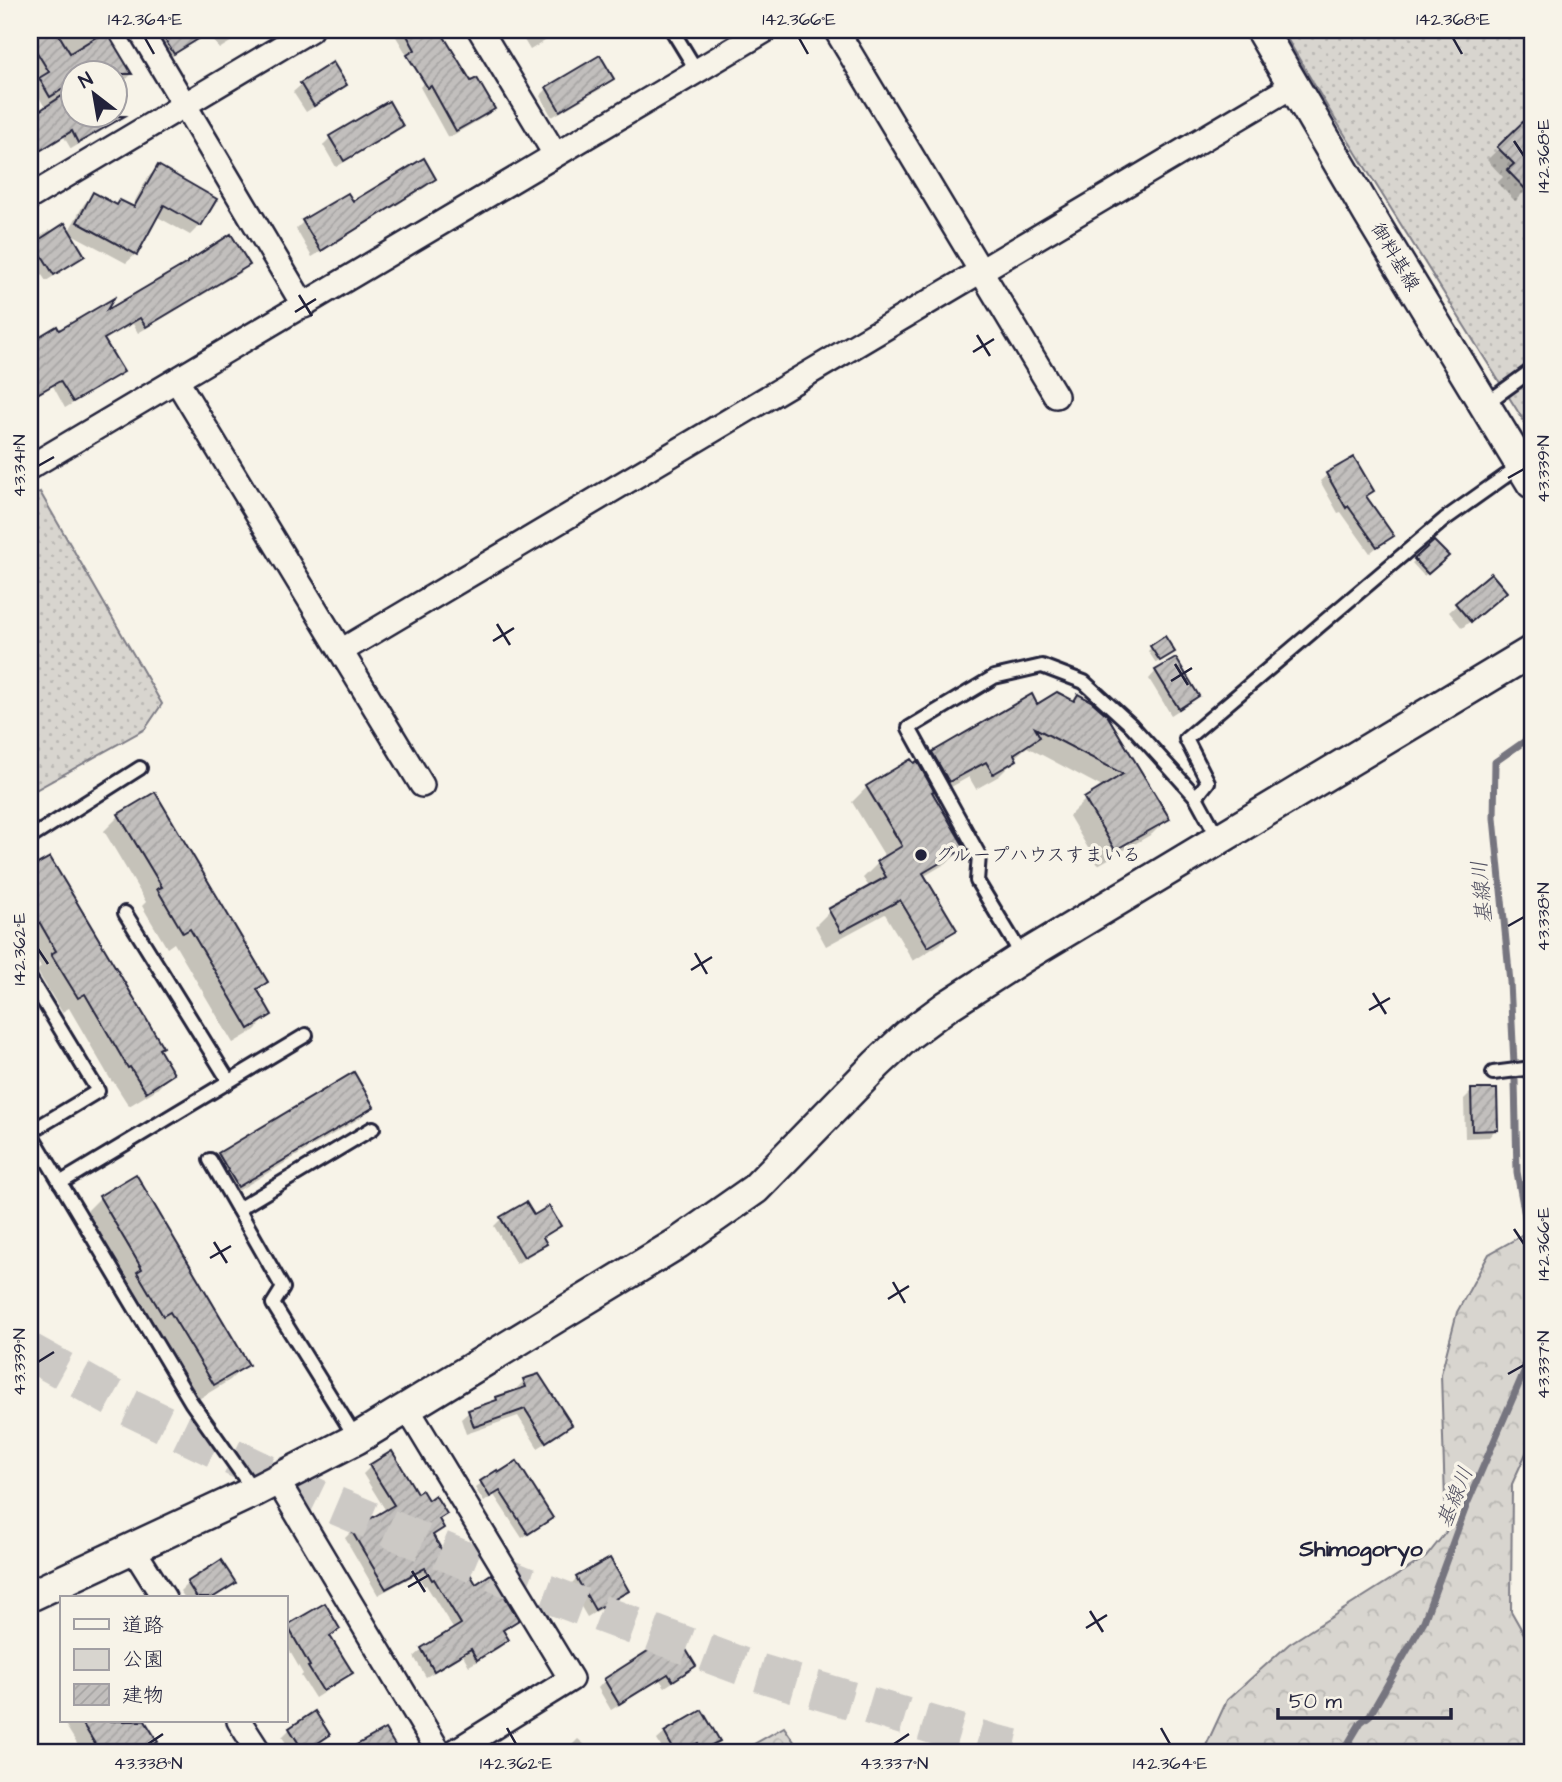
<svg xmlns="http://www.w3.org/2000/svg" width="1562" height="1782" viewBox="0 0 1562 1782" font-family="'Architects Daughter','Klee One',sans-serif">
<defs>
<pattern id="green-dots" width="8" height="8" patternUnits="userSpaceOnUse" patternTransform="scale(1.75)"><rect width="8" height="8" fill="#d8d5cf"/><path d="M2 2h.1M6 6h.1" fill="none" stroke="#b9b7b3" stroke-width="1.8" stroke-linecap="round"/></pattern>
<pattern id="forest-crowns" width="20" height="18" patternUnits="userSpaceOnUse" patternTransform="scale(1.75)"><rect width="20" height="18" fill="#d8d5cf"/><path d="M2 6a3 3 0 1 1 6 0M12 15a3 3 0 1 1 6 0" fill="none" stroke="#b9b7b3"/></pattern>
<pattern id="building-hatch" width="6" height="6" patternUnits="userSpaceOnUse" patternTransform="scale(1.75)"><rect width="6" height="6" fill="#c2bfbd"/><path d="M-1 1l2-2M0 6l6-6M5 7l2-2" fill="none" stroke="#a6a4a3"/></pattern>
</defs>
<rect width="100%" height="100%" fill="#f7f3e8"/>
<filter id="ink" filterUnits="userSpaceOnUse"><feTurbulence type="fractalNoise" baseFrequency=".0143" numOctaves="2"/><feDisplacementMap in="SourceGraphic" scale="14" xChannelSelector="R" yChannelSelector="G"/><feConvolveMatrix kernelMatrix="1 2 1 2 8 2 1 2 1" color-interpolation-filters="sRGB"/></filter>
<g filter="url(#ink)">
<!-- green -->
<g fill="url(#green-dots)" stroke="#7d7c85" stroke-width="2">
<path d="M1282,30H1532V434L1328,108Z"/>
<path d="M40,492L162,704L145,729L30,793V498Z"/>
</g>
<!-- forest -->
<g fill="url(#forest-crowns)" stroke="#7d7c85" stroke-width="2">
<path d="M1532,1230V1440L1512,1484L1511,1611L1532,1648V1752H1203L1227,1700L1289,1644L1426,1557L1446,1532L1441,1374L1457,1312L1489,1254Z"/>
<path d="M784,1727L801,1752H740Z"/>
</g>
<!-- shadow -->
<g fill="#0003">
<path d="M30,30H103L131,75L116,88V74H74V116H110L113,121L106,128L71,149L64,137L30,158V119L46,109L33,87L41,79L30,59Z"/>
<path d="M147,30H197L201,36L193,43L166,60Z"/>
<path d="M207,30H250L219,49Z"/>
<path d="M392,30H437L439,32L431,39L407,55Z"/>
<path d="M518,30H563L530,50Z"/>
<path d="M332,65L345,84L337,92L306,112L293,92L301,85Z"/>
<path d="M612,79L604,87L552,117L540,96L547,89Z"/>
<path d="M427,80L471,83L493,109L486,116L448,138L420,87Z"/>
<path d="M1530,118L1532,120V184L1515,201L1497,183L1503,177L1487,160Z"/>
<path d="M401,126L394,133L336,167L323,145L331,137Z"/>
<path d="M158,168L215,200L200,225L190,235L156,216L136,254L126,263L68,232L84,204L94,194L116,206L120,202L131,208L148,177Z"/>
<path d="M434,179L426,187L312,257L296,229L303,222L352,203Z"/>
<path d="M50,230L83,255L76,262L46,281L42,275L30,282V242Z"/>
<path d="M248,265L241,272L138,333L133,324L103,341L121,371L114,378L65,408L53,386L30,399V341L31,343L102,315Z"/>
<path d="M1353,460L1371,491L1365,498L1391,535L1370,553L1341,512L1338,513L1320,481L1327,475Z"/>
<path d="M1434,543L1446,556L1424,576L1412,563Z"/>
<path d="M1491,575L1497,599L1462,628L1449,612Z"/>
<path d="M1152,647L1170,655L1156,663L1148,651Z"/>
<path d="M1156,671L1197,696L1190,703L1171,715L1149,679Z"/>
<path d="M1078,697L1167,819L1152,834L1098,865L1069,816L1085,800L1104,788L1027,747L1014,758L1015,760L999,776L976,789L969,777L933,797L963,848L948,862L923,877L955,929L940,944L913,961L885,914L826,946L815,926L830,911L870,888L863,878L878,863L886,858L852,802L867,787L919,768L933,754L1036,706L1073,702Z"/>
<path d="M120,815L266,982L256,992L270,1014L255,1030L233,1043L174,943L167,948L142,906L146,902L104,831Z"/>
<path d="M49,859L157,1050L172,1074L157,1089L129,1106L113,1081L112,1082L69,1008L62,1012L37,971L41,967L30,948V871Z"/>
<path d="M353,1075L372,1106L360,1118L226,1198L207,1166L219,1155Z"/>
<path d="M1472,1091L1496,1129L1489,1137L1465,1138L1464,1099Z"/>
<path d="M135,1177L246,1364L230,1380L197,1400L154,1326L147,1331L84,1214L100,1198Z"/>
<path d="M533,1217L559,1226L551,1233L542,1239L545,1243L537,1251L516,1264L494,1226L501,1219Z"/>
<path d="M524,1381L569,1425L562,1433L538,1448L518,1416L466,1434L461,1419L469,1412L491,1404L497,1399L517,1391L516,1389Z"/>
<path d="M391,1453L417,1495L444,1514L438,1521L442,1528L432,1537L455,1576L476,1586L517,1620L502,1632L507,1640L499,1648L469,1666L463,1655L426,1677L414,1657L422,1650L454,1630L426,1585L424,1586L417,1574L378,1595L345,1538L352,1531L386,1511L363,1474L370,1467Z"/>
<path d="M496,1473L551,1518L546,1523L522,1538L494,1495L484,1502L475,1488Z"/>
<path d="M577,1578L627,1591L619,1598L587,1617L569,1586Z"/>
<path d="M188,1583H233L226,1590L213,1598H185L180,1591Z"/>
<path d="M324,1606L338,1629L329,1638L350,1673L343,1680L315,1698L301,1676L303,1674L285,1643V1629Z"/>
<path d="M694,1665L687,1673L665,1687L660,1680L611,1710L598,1688L605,1680Z"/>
<path d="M63,1721H143L155,1742L145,1752H82Z"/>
<path d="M290,1729L328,1735L321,1743L305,1752H292L282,1737Z"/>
<path d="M665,1733L717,1740L710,1748L702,1752H691L690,1749L684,1752H664L657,1740Z"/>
<path d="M578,1739L593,1752H565Z"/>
<path d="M508,1745L512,1752H494Z"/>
</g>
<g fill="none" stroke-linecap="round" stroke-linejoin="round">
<!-- stream -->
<g stroke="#76747f" stroke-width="7">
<path d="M1514,1064L1510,982L1494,818L1495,762L1532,736"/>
<path d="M1515,1080L1517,1172L1532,1254V1278"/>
<path d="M1343,1752L1361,1722L1370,1715L1424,1621L1467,1504L1524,1372L1532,1316"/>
</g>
</g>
<!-- building -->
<g fill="url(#building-hatch)" stroke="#22223b" stroke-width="2">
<path d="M30,30H56L70,53L106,31L132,74H74V82L50,97L39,78L49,72L30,41Z"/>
<path d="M159,30H213L174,54Z"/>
<path d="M404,30H440L471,81L477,78L495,109L456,131L431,86L428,88L407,55L415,50Z"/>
<path d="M600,55L614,79L560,111L546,87Z"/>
<path d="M333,62L347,85L314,106L300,83Z"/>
<path d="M62,96L74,116H125L78,143L72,131L30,157V117Z"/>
<path d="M389,101L403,126L344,161L329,136Z"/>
<path d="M1532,113V196L1507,170L1514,164L1497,147Z"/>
<path d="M424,158L436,179L321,251L302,220L348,193L353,201Z"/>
<path d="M158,165L217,199L201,226L164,205L137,255L77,222L93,192L117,205L120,200L134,207Z"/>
<path d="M65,223L85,256L54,275L34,243Z"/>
<path d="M231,234L250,265L146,327L140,318L104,339L124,372L73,402L60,381L30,398V342L57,326L59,330L73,322L114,298L107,310L187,263V262Z"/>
<path d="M1354,457L1374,491L1366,496L1394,536L1377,547L1348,506L1346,508L1326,473Z"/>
<path d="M1434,541L1449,556L1428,574L1414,559Z"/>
<path d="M1491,573L1507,592L1471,622L1455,603Z"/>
<path d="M1165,636L1175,652L1160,661L1150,646Z"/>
<path d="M1176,658L1199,696L1179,709L1155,670Z"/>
<path d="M1057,692L1074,701L1078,694L1091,701L1107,715L1170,819L1115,850L1084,798L1123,774L1035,728L1040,737L1014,754L1017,760L993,774L986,762L949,782L932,752L1032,694L1037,704Z"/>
<path d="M911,759L914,763L917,761L934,791L932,792L965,848L923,873L957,930L928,947L900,900L841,932L828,909L886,877L877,861L902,846L866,786Z"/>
<path d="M155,792L268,982L257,989L272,1015L249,1029L190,929L183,933L157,889L162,887L118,814Z"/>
<path d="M50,857L163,1047L159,1049L174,1074L146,1092L130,1067L128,1068L85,994L78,998L51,954L56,951L30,906V868Z"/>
<path d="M354,1072L374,1107L238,1187L218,1153Z"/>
<path d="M1471,1089H1497L1498,1130L1472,1131Z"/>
<path d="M136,1174L249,1365L214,1385L170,1312L163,1316L137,1272L142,1269L99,1196Z"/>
<path d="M526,1202L534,1215L549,1206L561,1226L543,1237L547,1244L524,1257L500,1217Z"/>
<path d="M539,1374L572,1425L546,1442L525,1409L474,1427L468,1410L497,1400L496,1397L526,1387L523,1379Z"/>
<path d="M392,1451L417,1493L422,1490L428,1500L435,1495L447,1514L439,1519L444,1528L433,1535L455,1573L466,1567L476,1584L491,1574L519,1620L503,1630L509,1640L477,1660L471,1649L434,1671L421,1648L461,1624L434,1579L432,1580L425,1568L386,1589L351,1530L394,1505L369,1465Z"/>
<path d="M517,1461L553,1518L528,1534L500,1491L490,1497L480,1481L497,1470L498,1473Z"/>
<path d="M610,1558L629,1591L595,1610L576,1577Z"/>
<path d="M221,1560L236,1583L212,1598H197L187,1582Z"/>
<path d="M325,1603L340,1629L330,1636L353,1673L323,1691L308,1667L310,1666L287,1625Z"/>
<path d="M676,1633L696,1666L673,1681L668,1674L619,1704L604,1679Z"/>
<path d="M702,1710L720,1741L702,1750L698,1743L681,1752H675L664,1732Z"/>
<path d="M315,1711L330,1735L304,1752L289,1728Z"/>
<path d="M81,1721H145L158,1742L140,1752H100Z"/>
<path d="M385,1729L399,1752H344Z"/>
</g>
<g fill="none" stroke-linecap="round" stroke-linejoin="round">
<!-- motorway-tunnel -->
<path stroke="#ccc9c5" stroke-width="38" stroke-dasharray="38 19" stroke-linecap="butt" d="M30,1352L125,1405L320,1499L524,1585L757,1672L993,1743L1032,1752"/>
<defs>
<g id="service">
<path d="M672,30L697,71"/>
<path d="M1485,404L1532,370"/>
<path d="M30,838L140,768"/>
<path d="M1219,839L1196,797L1208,782L1186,739L1445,519L1521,465"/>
<path d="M125,913L229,1081"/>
<path d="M1023,957L977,881L979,855L909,728L994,677L1042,666L1084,682L1131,725L1196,797"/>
<path d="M30,979L98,1091L30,1132"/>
<path d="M1493,1073L1532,1068"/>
<path d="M30,1132L191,1402L254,1491"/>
<path d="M210,1160L283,1288L273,1304L356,1438"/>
<path d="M60,1183L306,1035"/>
<path d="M238,1209L373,1128"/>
</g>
<g id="minor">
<path d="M140,30L304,306"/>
<path d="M480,30L555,154"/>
<path d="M836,30L1056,396"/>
<path d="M30,197L310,30"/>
<path d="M177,381L422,785"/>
<path d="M30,467L766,30"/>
<path d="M341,651L1294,85"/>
<path d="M407,1408L571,1679L454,1752"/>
<path d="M277,1480L439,1752"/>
<path d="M132,1547L164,1598"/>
<path d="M239,1721L259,1752"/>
</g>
<g id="tertiary">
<path d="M1261,30L1370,216L1532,483"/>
<path d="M30,1596L255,1491L356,1439L678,1243L755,1189L877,1064L908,1035L947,1006L1023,957L1532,651"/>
</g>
</defs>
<!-- service casing -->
<use href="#service" stroke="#22223b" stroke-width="18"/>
<!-- minor casing -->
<use href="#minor" stroke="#22223b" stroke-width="28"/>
<!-- tertiary casing -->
<use href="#tertiary" stroke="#22223b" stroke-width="35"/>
<!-- service -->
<use href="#service" stroke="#f7f3e8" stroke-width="12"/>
<!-- minor -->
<use href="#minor" stroke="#f7f3e8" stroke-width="23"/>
<!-- tertiary -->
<use href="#tertiary" stroke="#f7f3e8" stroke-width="30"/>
</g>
</g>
<!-- ticks -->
<path fill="none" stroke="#22223b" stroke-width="2.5" d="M145,38L154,54M799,38L808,54M1453,38L1462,54M1514,141L1524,156M299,295L312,316M295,312L316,299M977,335L990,356M973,352L994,339M38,466L54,457M1508,478L1524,469M497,624L510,645M493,641L514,628M1175,664L1188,685M1171,681L1192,668M1508,926L1524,917M38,949L48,964M695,953L707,974M691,970L712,957M1373,993L1386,1014M1369,1010L1390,998M1514,1229L1524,1244M214,1242L227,1263M210,1258L231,1246M893,1282L905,1303M888,1299L909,1286M38,1362L54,1352M1508,1374L1524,1365M412,1571L425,1592M408,1587L429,1575M1090,1611L1103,1632M1086,1628L1107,1615M507,1728L516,1744M1161,1728L1170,1744M148,1744L163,1734M894,1744L909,1734"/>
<!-- markers -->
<circle fill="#22223b" stroke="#f7f3e8" stroke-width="2.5" cx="921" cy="855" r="7"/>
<g text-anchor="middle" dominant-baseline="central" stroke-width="7" stroke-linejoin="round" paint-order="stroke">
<!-- street labels -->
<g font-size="19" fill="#22223b" stroke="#f7f3e8">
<text transform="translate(1395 257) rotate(59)">御料基線</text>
</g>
<!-- poi labels -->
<g font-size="19" fill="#22223b" stroke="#f7f3e8" text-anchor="start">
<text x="935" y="855">グループハウスすまいる</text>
</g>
<!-- water labels -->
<g font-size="21" font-style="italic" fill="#535263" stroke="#f7f3e8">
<text transform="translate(1482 892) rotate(-95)">基線川</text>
<text transform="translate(1455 1497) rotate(-68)">基線川</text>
</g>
<!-- quarter labels -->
<g font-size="23" font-weight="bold" fill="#22223b" stroke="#f7f3e8">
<text x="1361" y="1549">Shimogoryo</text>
</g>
</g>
<!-- margin -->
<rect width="1562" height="1782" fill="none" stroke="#f7f3e8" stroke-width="77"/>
<!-- legend -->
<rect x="60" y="1596" width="228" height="126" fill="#f7f3e8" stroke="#a29fa3" stroke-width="2"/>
<rect x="74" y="1619" width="35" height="10" fill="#f7f3e8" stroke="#a29fa3" stroke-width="2"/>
<text x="122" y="1632" font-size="21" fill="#22223b">道路</text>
<rect x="74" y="1649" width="35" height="21" fill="#d8d5cf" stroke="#a29fa3" stroke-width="2"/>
<text x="122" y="1666" font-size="21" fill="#22223b">公園</text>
<rect x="74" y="1684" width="35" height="21" fill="url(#building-hatch)" stroke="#a29fa3" stroke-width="2"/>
<text x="122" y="1702" font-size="21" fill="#22223b">建物</text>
<!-- north arrow -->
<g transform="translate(94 94) rotate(329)"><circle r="33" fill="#f7f3e8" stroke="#a29fa3" stroke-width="2"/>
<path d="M0-5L12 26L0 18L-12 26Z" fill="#22223b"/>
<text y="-10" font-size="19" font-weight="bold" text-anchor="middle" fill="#22223b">N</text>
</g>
<!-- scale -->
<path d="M1278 1708v10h173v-10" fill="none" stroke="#22223b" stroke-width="3.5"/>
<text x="1289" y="1708" font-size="21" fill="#22223b" stroke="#f7f3e8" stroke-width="5" paint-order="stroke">50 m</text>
<rect x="38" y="38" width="1486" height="1706" fill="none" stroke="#22223b" stroke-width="2.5"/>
<g font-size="18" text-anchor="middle" fill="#22223b">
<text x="145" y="25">142.364°E</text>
<text x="799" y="25">142.366°E</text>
<text x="1453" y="25">142.368°E</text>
<text transform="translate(1543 156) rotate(-90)" y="6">142.368°E</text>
<text transform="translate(19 466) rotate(-90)" y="6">43.341°N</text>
<text transform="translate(1543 469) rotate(-90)" y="6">43.339°N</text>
<text transform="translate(1543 917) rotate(-90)" y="6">43.338°N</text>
<text transform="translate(19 949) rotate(-90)" y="6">142.362°E</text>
<text transform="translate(1543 1244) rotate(-90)" y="6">142.366°E</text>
<text transform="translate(19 1362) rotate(-90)" y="6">43.339°N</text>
<text transform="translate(1543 1365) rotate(-90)" y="6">43.337°N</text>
<text x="148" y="1769">43.338°N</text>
<text x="516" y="1769">142.362°E</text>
<text x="894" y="1769">43.337°N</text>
<text x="1170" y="1769">142.364°E</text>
</g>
</svg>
